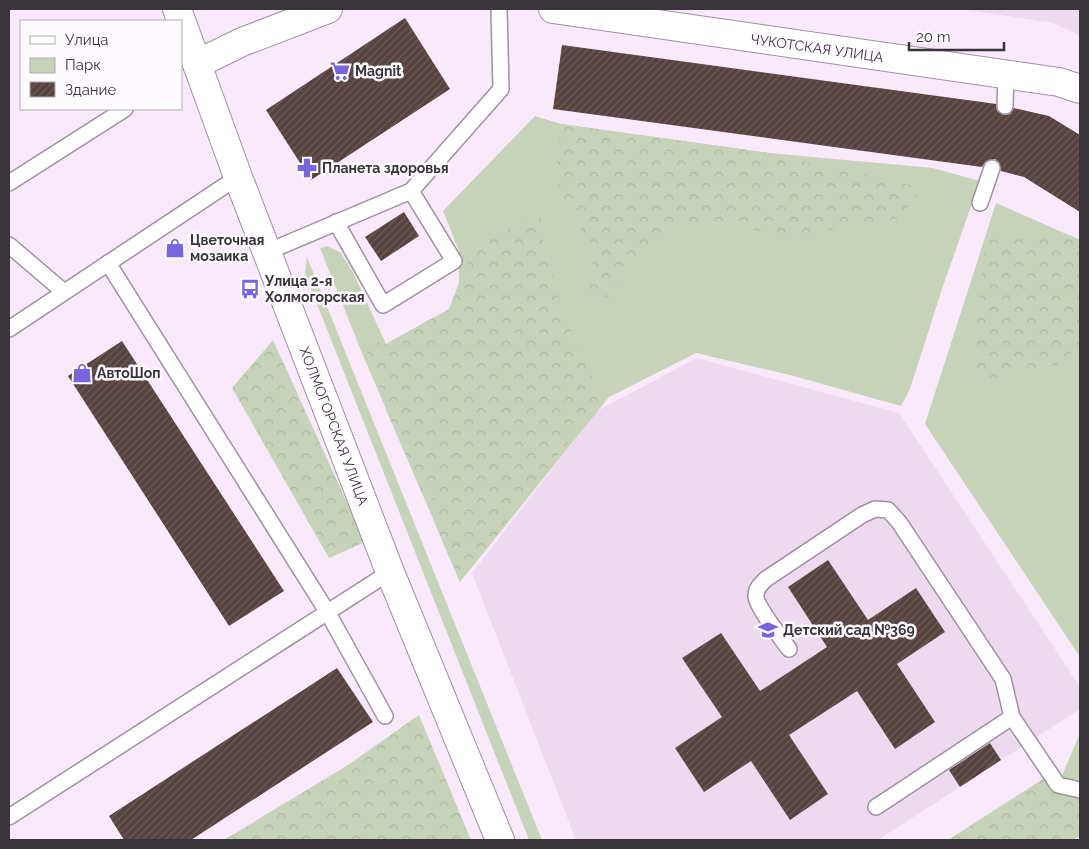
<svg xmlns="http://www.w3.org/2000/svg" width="1089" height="849" viewBox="0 0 1089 849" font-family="Raleway,sans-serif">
<defs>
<pattern id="forest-crowns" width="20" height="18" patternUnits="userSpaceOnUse" patternTransform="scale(1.25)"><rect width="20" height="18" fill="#c7d3b9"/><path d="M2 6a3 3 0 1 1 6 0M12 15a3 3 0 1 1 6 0" fill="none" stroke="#acb6a0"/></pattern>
<pattern id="building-hatch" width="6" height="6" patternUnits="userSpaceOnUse" patternTransform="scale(1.25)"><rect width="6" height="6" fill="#56433f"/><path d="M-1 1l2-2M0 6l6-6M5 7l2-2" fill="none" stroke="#6c5c5a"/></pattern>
</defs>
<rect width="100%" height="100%" fill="#f8eafa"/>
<!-- built -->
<g fill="#eddaef">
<path d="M962,9H1080V36L1053,23Z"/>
<path d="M697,358L899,413L1080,687V709L878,840H576L472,573L597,411Z"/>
</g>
<!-- green -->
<g fill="#c7d3b9">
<path d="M535,116L561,124L769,153L933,168L980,181L943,286L910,389L901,406L790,375L696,353L609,397L460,582L362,353L320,248L327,246L340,252L353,272L386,344L449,309L459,283V251L443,211Z"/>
<path d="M996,203L1080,240V657L925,424Z"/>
<path d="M307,257L542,840H529L311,289L305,273Z"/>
<path d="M1080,733V780L1061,778Z"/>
</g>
<!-- forest -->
<g fill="url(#forest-crowns)">
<path d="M561,124L769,153L923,188L898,219L784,237L707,219L669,227L640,252L608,297L583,292L596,250L565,207L556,174Z"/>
<path d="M540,210L544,246L564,315L602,398L497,535L465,572L460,582L438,531L436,501L423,495L387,412L363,339L386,344L449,309L475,243L502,233Z"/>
<path d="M1018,235H1070L1080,240V346L1057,365L978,381L974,335L986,241Z"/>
<path d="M273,340L365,542L329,558L232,388Z"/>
<path d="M419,715L471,840H224L348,765Z"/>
<path d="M1043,779L1080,799V836L1073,840H948Z"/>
</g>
<!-- building -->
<g fill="url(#building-hatch)">
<path d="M405,18L450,89L311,180L266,110Z"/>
<path d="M562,45L982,102L996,104L997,111L1004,115L1010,114L1014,108L1049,116L1080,135V212L1024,177L1001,171L999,162L995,159L986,161L982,167L553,109Z"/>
<path d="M404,212L419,236L381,261L365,237Z"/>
<path d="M122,341L284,591L229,626L68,376Z"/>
<path d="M828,560L868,620L916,588L945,632L897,664L935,722L895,749L857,691L789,735L828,794L790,820L751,761L704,792L675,748L722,717L682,658L721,633L760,691L827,647L788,587Z"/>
<path d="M337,668L373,722L191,840H124L109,816Z"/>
<path d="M990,743L1001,760L960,787L949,770Z"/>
</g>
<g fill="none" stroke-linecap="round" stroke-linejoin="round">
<defs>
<g id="lane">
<path d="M1005,106L1006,75"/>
<path d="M9,183L125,109"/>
<path d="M980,203L992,168"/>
<path d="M336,222L383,305L454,261L411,191"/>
<path d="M9,245L64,292"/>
<path d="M267,252L411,191L501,89L499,9"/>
<path d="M108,263L328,613L385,716"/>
<path d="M9,329L238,177"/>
<path d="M789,649C782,639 756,606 756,596C756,588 761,584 766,579L862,515L875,509L888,510L899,522L1003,679L1012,717L1058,785L1080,790"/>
<path d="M876,807L1012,717"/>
<path d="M9,817L390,572"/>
</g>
<g id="street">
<path d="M553,9L1059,82L1080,89"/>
<path d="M197,64L242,42L328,9"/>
</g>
<path id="secondary" d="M177,9L238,177L390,572L500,840"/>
</defs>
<!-- lane casing -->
<use href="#lane" stroke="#9e91a0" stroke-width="18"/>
<!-- street casing -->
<use href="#street" stroke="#9e91a0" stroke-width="30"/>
<!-- secondary casing -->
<use href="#secondary" stroke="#9e91a0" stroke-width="30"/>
<!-- lane -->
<use href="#lane" stroke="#fff" stroke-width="15"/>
<!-- street -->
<use href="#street" stroke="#fff" stroke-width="28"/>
<!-- secondary -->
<use href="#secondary" stroke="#fff" stroke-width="28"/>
</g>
<!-- icons -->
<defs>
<symbol id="supermarket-bare" viewBox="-9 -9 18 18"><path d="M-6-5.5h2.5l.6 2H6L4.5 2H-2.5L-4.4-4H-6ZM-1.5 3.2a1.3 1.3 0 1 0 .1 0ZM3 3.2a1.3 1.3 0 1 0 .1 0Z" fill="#7864df" stroke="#fefbff" stroke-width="2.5" paint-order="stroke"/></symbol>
<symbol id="pharmacy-bare" viewBox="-9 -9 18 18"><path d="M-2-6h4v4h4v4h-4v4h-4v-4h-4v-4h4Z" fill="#7864df" stroke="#fefbff" stroke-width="2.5" paint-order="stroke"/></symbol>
<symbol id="shop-bare" viewBox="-9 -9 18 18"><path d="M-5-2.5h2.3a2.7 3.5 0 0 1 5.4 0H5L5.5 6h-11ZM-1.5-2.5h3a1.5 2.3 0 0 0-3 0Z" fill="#7864df" stroke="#fefbff" stroke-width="2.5" paint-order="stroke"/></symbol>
<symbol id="bus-bare" viewBox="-9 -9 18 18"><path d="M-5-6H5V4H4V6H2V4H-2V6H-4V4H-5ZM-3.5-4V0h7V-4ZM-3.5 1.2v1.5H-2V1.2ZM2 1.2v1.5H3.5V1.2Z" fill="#7864df" stroke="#fefbff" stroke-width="2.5" paint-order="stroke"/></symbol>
<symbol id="school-bare" viewBox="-9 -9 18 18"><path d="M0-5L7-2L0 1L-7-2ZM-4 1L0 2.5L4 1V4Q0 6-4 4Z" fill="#7864df" stroke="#fefbff" stroke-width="2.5" paint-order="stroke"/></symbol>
</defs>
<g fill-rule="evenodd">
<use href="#supermarket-bare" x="326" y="57" width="28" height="28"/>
<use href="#pharmacy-bare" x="293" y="154" width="28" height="28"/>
<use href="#shop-bare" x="161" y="234" width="28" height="28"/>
<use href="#bus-bare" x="236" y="275" width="28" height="28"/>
<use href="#shop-bare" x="68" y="359" width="28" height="28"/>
<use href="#school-bare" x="754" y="616" width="28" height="28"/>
</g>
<g text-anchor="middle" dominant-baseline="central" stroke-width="5" stroke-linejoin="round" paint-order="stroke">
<!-- street labels -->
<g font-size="14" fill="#39333a" stroke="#fefbff">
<text transform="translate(817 48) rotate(8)">ЧУКОТСКАЯ УЛИЦА</text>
<text transform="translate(334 426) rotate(69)">ХОЛМОГОРСКАЯ УЛИЦА</text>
</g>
<!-- poi labels -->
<g font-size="14" font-weight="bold" fill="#39333a" stroke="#fefbff" text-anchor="start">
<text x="355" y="71">Magnit</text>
<text x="322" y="168">Планета здоровья</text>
<text x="190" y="240">Цветочная<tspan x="190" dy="16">мозаика</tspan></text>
<text x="265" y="281">Улица 2-я<tspan x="265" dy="16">Холмогорская</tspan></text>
<text x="97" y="373">АвтоШоп</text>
<text x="783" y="630">Детский сад №369</text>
</g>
</g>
<!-- border -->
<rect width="1089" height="849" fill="none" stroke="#39333a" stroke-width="20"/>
<!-- legend -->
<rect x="20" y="20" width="162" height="90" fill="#fefbff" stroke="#afabb0"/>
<rect x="30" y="36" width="25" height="8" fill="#ffffff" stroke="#afabb0"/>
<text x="65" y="45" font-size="15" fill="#39333a">Улица</text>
<rect x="30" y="58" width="25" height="15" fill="#c7d3b9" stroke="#afabb0"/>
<text x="65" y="70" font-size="15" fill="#39333a">Парк</text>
<rect x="30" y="82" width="25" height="15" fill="url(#building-hatch)" stroke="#afabb0"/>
<text x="65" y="95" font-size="15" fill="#39333a">Здание</text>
<!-- scale -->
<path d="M909 42v8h95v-8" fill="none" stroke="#39333a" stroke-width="2.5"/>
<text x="916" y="42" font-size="15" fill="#39333a" stroke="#fefbff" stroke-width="4" paint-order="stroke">20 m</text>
</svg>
